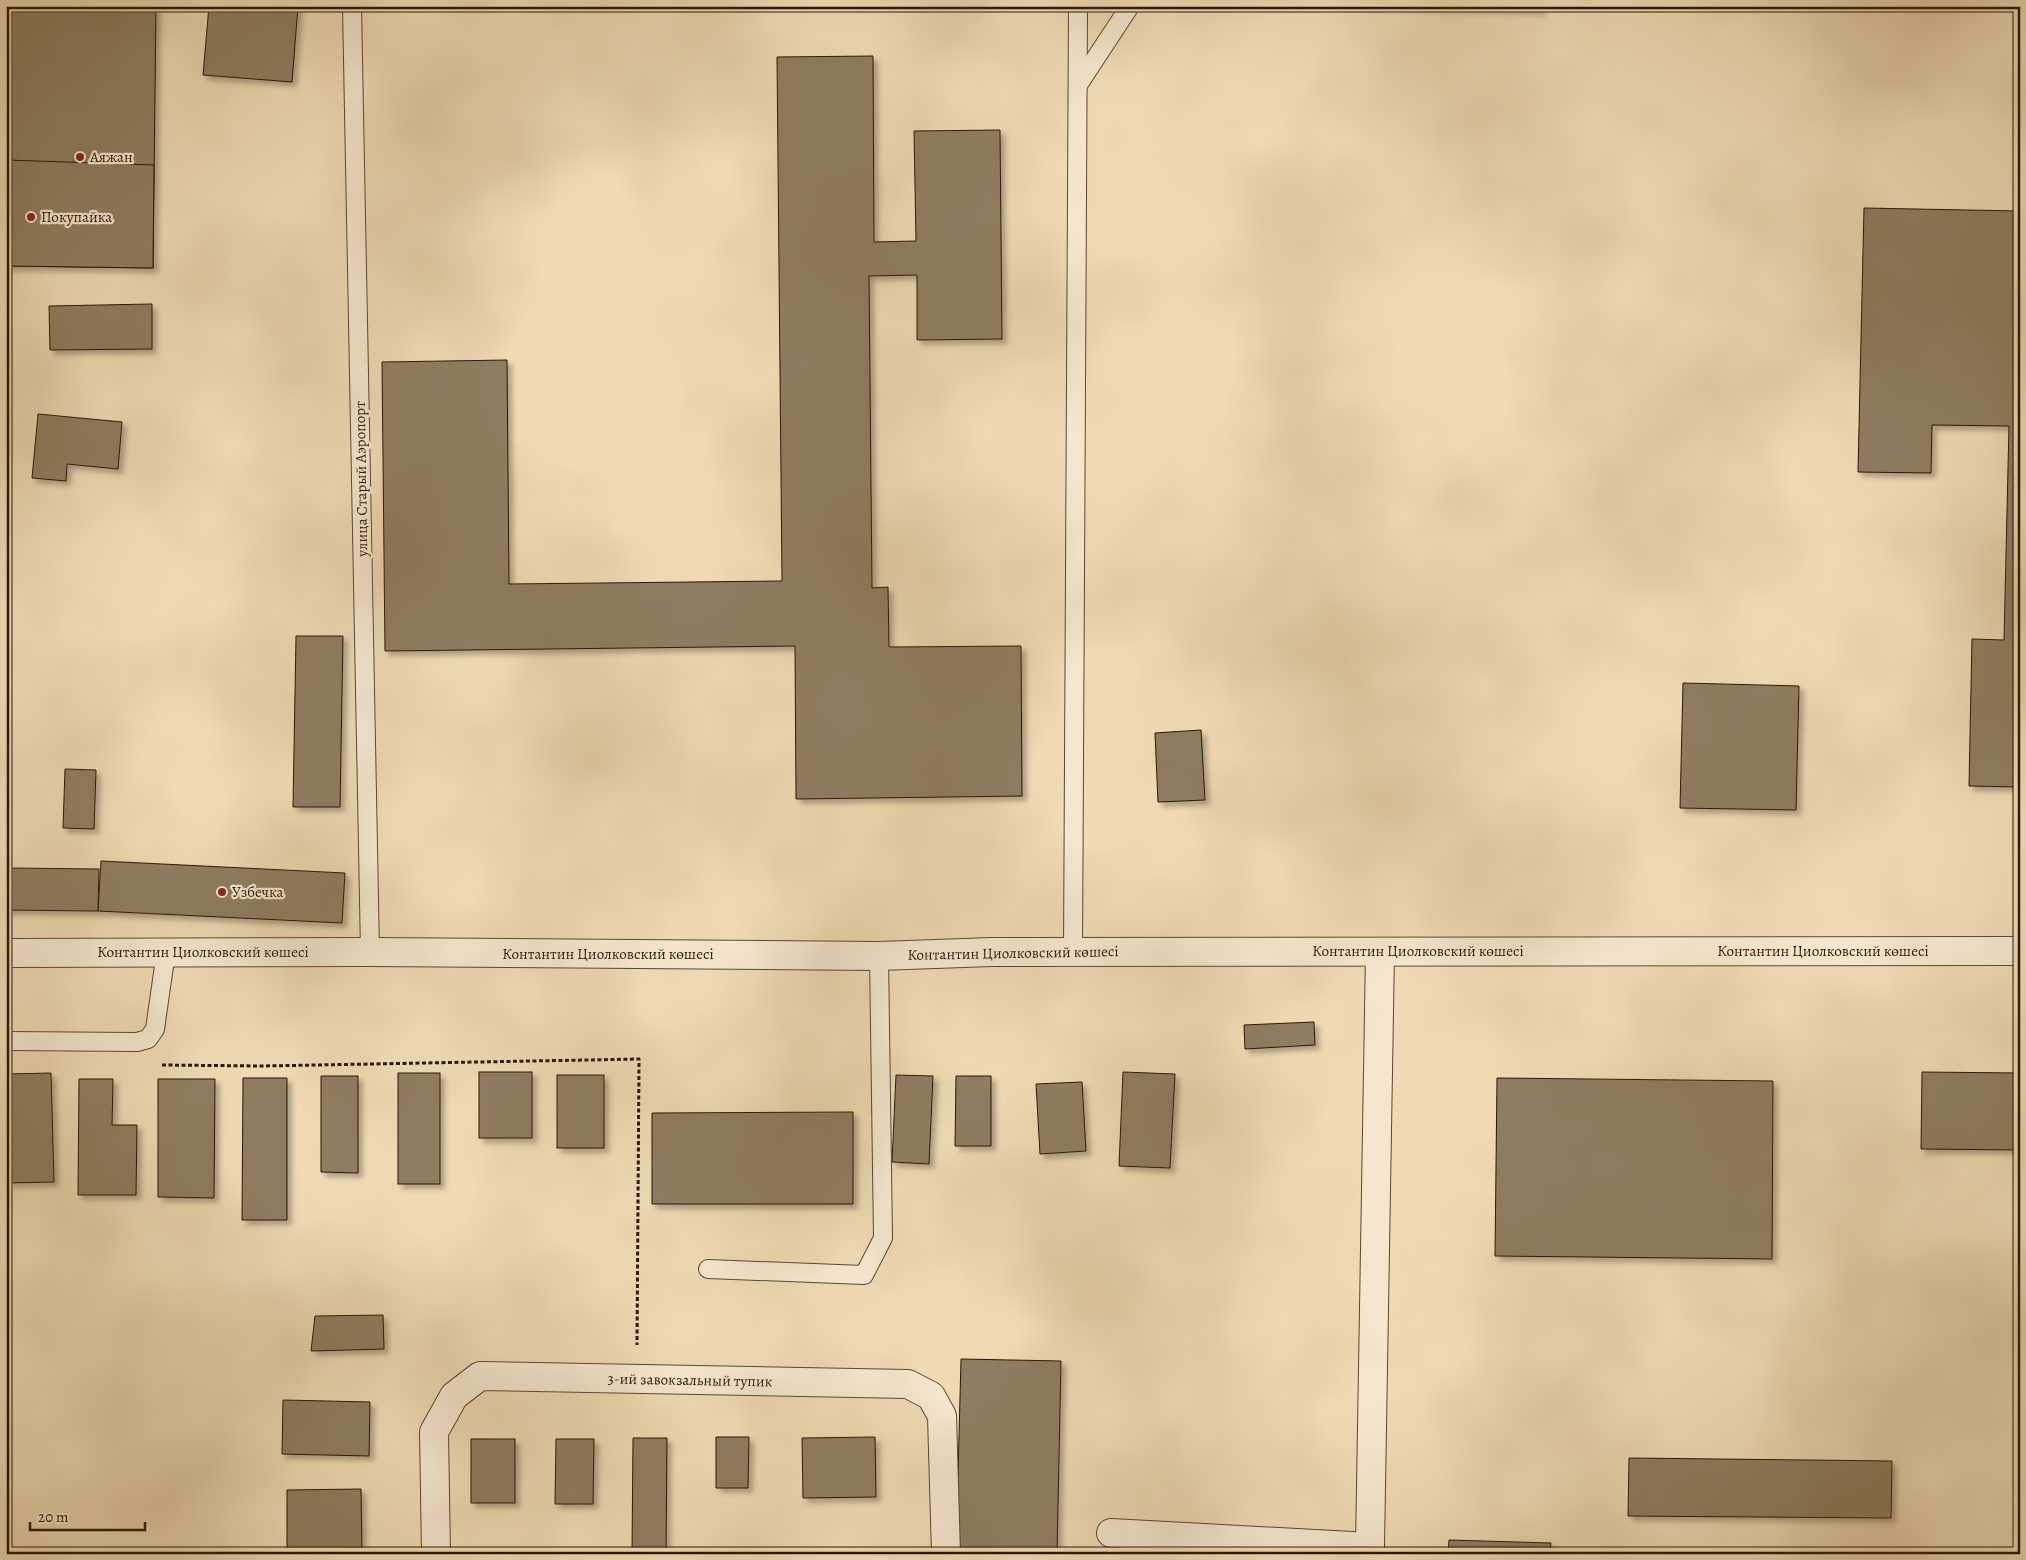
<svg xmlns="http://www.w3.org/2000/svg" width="2026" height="1560" viewBox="0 0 2026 1560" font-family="Alegreya,serif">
<defs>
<filter id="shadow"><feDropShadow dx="4.5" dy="4.5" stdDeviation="2.5" flood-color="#0004"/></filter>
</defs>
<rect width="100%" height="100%" fill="#efdab3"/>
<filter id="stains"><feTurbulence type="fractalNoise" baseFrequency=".004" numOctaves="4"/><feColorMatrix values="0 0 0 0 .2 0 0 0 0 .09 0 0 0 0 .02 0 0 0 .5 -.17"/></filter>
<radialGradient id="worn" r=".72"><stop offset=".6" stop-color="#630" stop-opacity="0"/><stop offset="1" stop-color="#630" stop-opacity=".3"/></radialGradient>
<!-- building -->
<g fill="#8f7d61" stroke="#281808" filter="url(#shadow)">
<path d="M6,6H156L153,268L6,266Z"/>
<path d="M209,6H298L292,82L203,75Z"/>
<path d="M1362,6H1541V10Z"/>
<path d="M873,56L874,242L916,241L914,131L1000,130L1002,339L917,340V275L869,276L872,588L888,587L889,647L1021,646L1022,796L796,799L795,646L385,651L382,362L507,360L509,584L782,581L777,57Z"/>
<path d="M6,160L154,165L153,268L6,266Z"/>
<path d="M1864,208L2020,211V787L1969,786L1972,639L2004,640L2009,426L1932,425L1931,473L1858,472Z"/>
<path d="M152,304V349L50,350L49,306Z"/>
<path d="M38,414L122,422L118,469L67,464L66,481L32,478Z"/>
<path d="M296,636H343L340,807H293Z"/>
<path d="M1683,683L1799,686L1796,810L1680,808Z"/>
<path d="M1201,730L1205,800L1158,802L1155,733Z"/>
<path d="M65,769L96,770L94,829L63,828Z"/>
<path d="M101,861L345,873L342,923L98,911Z"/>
<path d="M6,868L99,869L98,911L6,910Z"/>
<path d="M1314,1022L1315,1045L1245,1049L1244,1025Z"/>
<rect x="479" y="1072" width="53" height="66"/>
<path d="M1123,1072L1175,1074L1170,1168L1119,1166Z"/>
<path d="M1922,1072L2020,1073V1150L1921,1149Z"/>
<path d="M51,1073L54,1182L6,1183V1074Z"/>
<rect x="398" y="1073" width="42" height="111"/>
<rect x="557" y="1075" width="47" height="73"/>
<path d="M896,1075L933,1076L929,1164L892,1162Z"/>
<path d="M321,1076H358V1173L321,1172Z"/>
<path d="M956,1076H991V1146H955Z"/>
<path d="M243,1078H287V1220H242Z"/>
<path d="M1497,1078L1773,1081L1772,1259L1495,1256Z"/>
<path d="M79,1079H113L112,1125H137L136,1195H78Z"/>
<path d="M158,1079H215L214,1198L158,1197Z"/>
<path d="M1082,1082L1086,1151L1040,1154L1036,1084Z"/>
<path d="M853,1112V1204H652V1113Z"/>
<path d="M383,1315L384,1349L311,1351L315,1316Z"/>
<path d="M961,1359L1061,1361L1057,1554H956Z"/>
<path d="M283,1400L370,1402L369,1456L282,1454Z"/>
<path d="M716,1437H749L748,1488H716Z"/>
<path d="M875,1437L876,1497L803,1498L802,1438Z"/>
<path d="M633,1438H667L666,1554H632Z"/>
<rect x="471" y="1439" width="44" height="64"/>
<path d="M556,1439H594L593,1504H555Z"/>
<path d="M1629,1458L1892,1461L1891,1518L1628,1516Z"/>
<path d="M361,1489L362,1548L287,1549V1490Z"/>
<path d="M1449,1540L1551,1543L1550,1554H1448Z"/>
</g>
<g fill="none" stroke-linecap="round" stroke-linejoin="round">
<defs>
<g id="lane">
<path d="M352,6L370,952"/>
<path d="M1078,85L1130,6"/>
<path d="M1073,952L1078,6"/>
<path d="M6,1041L137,1042L148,1039L155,1029L166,952"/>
<path d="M708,1269L864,1275L883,1238L879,956"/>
</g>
<g id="street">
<path d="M6,953L370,952L879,956L992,952L2020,951"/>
<path d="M1111,1533L1370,1547L1380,952"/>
<path d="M436,1554L434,1432L454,1396L480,1376L908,1384L931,1396L942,1416L946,1554"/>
</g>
</defs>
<!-- lane casing -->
<use href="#lane" stroke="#5a4833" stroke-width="20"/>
<!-- street casing -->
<use href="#street" stroke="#5a4833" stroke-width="30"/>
<!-- path -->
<path stroke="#281808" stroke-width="3" stroke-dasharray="4 2.5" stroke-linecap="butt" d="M162,1065L263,1066L639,1059L637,1345"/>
<!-- lane -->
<use href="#lane" stroke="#f5e7ce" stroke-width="18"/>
<!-- street -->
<use href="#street" stroke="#f5e7ce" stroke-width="28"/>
</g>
<!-- markers -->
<g fill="#8f2418" stroke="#f5e7ce" stroke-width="2">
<circle cx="80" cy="157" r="5"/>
<circle cx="31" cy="217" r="5"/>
<circle cx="222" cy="892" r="5"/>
</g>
<g text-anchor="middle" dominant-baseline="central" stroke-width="4.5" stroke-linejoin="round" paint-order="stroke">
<!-- poi labels -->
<g font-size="15" fill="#281808" stroke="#f5e7ce" text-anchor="start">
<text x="90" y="157">Аяжан</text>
<text x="41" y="217">Покупайка</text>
<text x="232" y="892">Узбечка</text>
</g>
<!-- street labels -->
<g font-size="15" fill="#281808" stroke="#f5e7ce">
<text transform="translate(361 479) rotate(-91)">улица Старый Аэропорт</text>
<text x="1418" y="951">Контантин Циолковский көшесі</text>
<text x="1823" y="951">Контантин Циолковский көшесі</text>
<text x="203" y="952">Контантин Циолковский көшесі</text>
<text transform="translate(1013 953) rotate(-1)">Контантин Циолковский көшесі</text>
<text x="608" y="954">Контантин Циолковский көшесі</text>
<text transform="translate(690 1380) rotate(1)">3-ий завокзальный тупик</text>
</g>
</g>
<!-- margin -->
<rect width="2026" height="1560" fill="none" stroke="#efdab3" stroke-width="25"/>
<rect x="8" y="8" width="2011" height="1545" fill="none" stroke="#281808" stroke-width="2.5"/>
<rect x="12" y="12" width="2001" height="1535" fill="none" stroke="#281808"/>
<!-- scale -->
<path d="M30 1522v8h115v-8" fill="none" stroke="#281808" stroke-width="2.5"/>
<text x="38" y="1522" font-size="15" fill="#281808" stroke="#f5e7ce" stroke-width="4" paint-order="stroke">20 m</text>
<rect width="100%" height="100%" filter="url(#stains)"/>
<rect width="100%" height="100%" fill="url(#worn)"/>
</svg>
